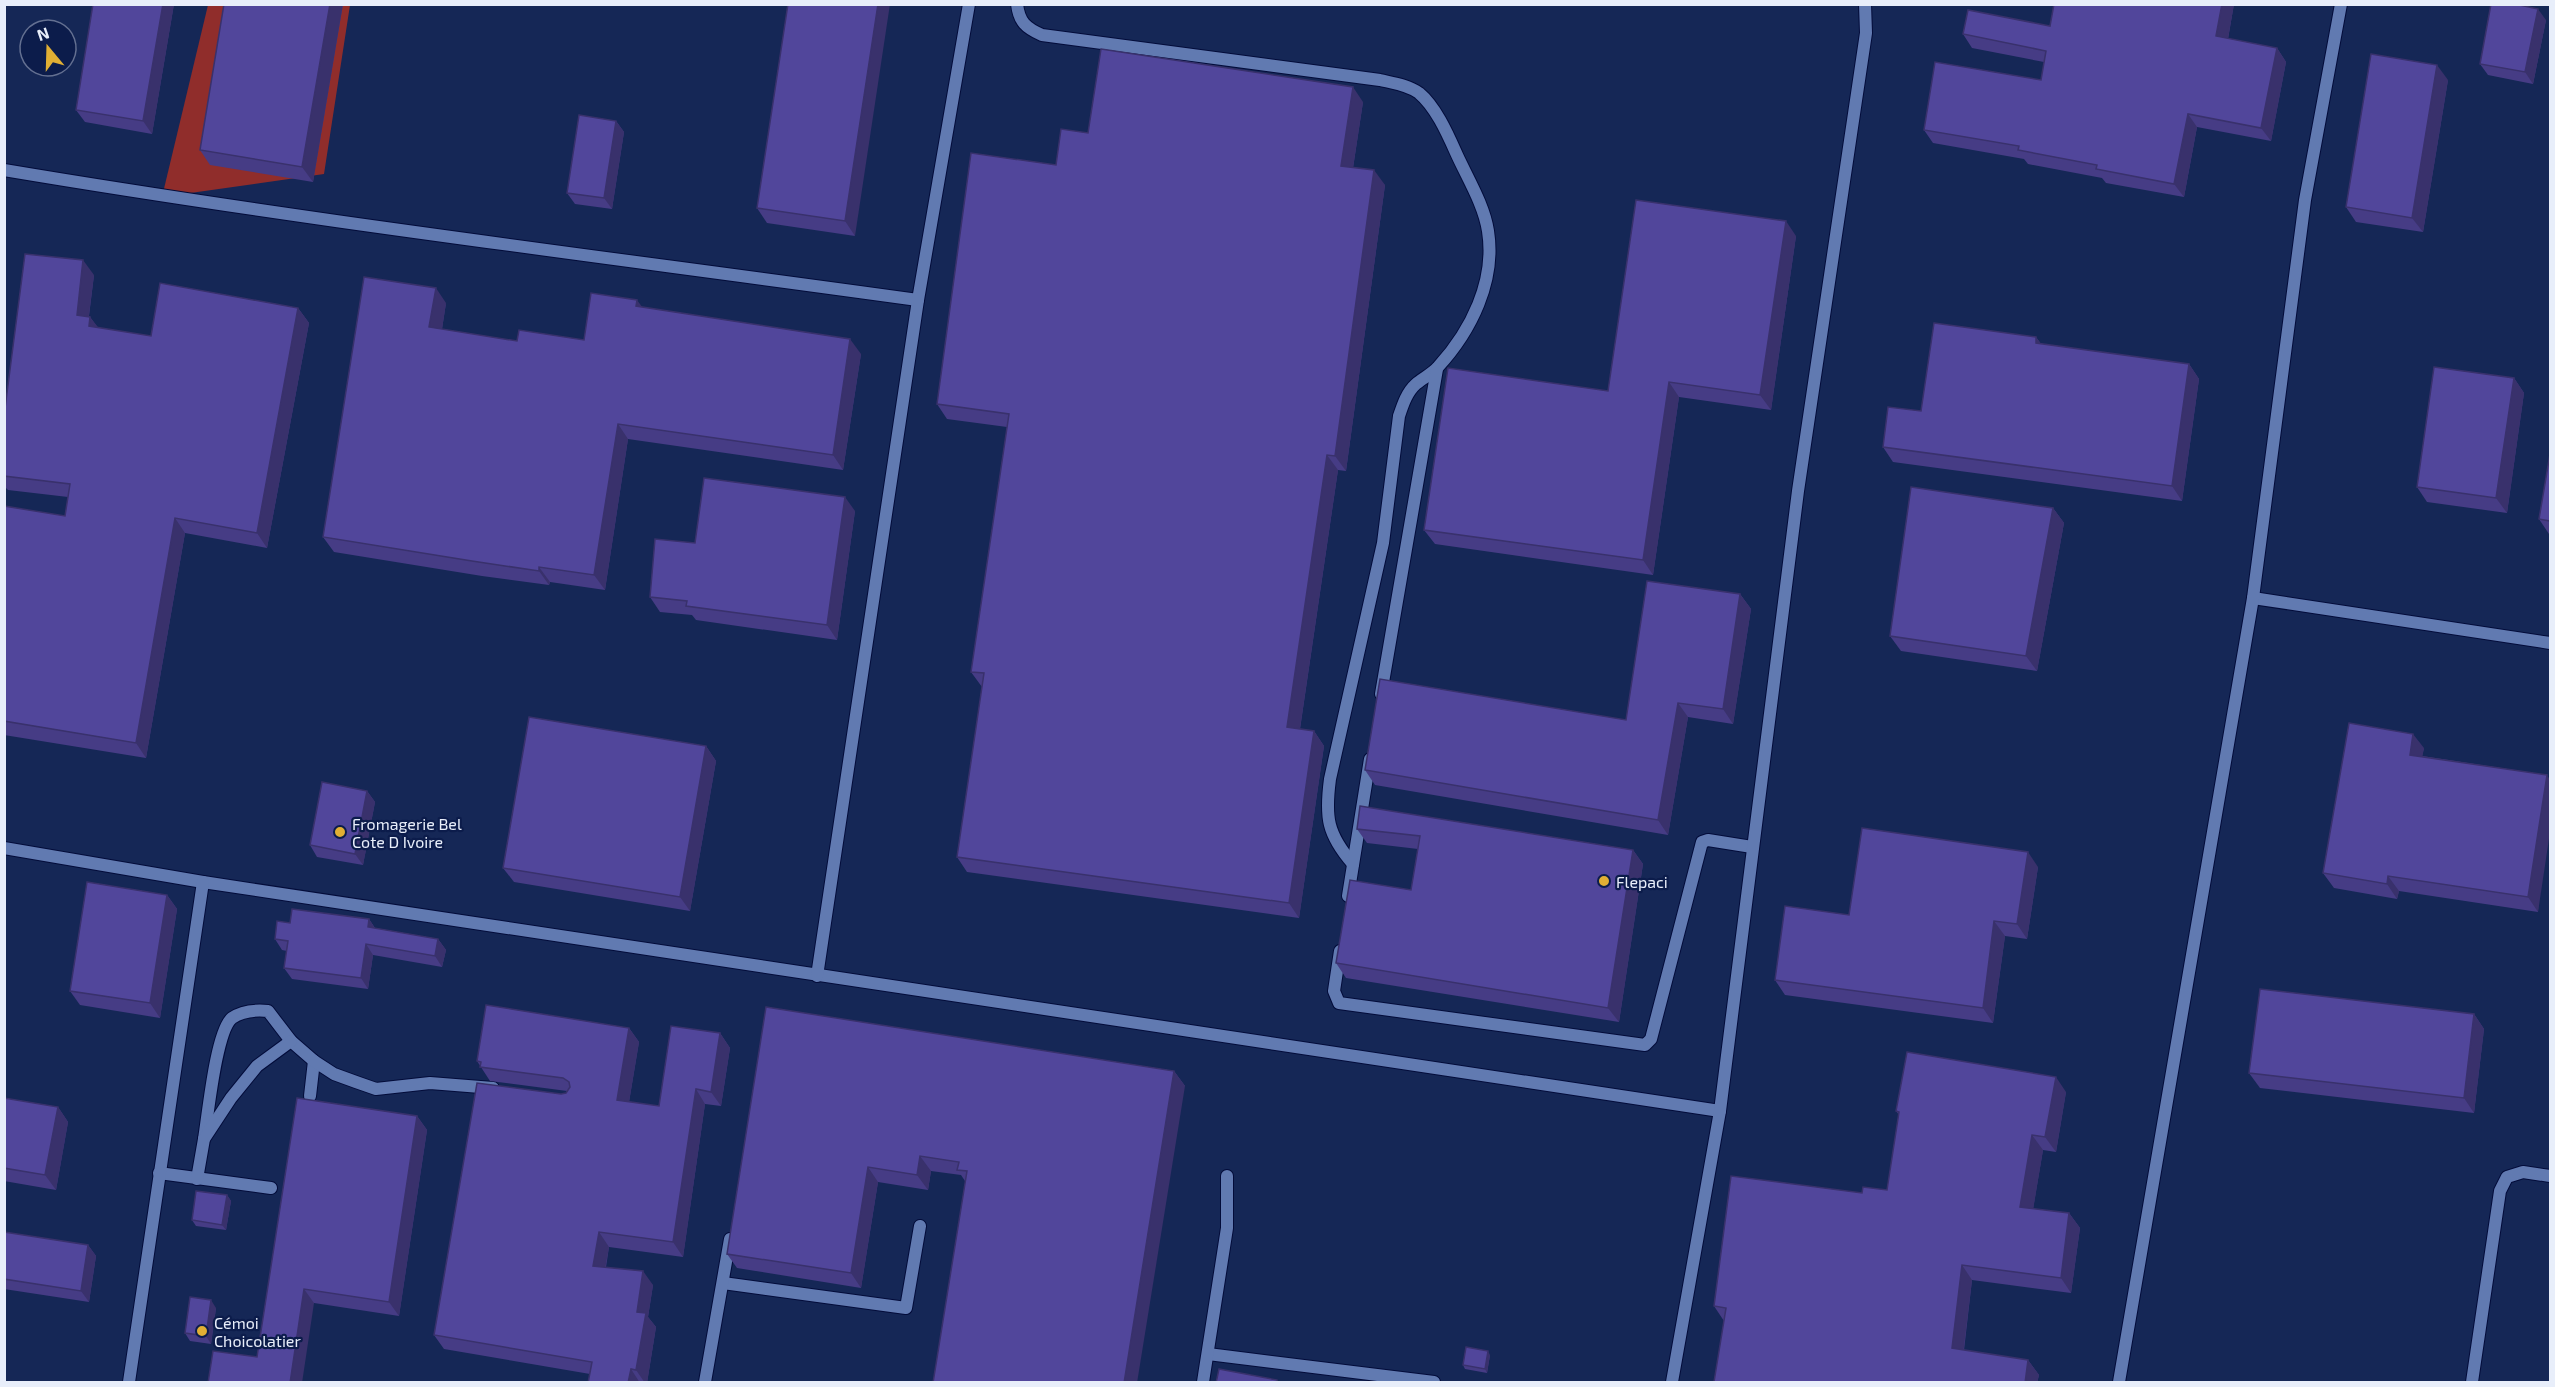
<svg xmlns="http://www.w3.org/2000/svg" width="2555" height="1387" viewBox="0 0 2555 1387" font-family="'Exo 2',sans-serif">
<rect width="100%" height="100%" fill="#152756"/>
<!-- forest -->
<path fill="#902d2b" d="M208,5H350L324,174L162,197Z"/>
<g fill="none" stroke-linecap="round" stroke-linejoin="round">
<defs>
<g id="service">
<path d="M1017,4C1019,22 1026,28 1042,35L1380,80C1393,83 1408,85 1419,93C1436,107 1448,135 1457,155C1468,179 1484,205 1488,231C1496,281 1471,331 1438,367C1432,374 1423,378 1416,384C1407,392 1403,404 1399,416L1383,543L1330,779C1325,817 1327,834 1353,864"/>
<path d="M4,170C308,221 614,258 918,300"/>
<path d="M2253,598L2550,643"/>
<path d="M1381,694L1437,369"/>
<path d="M4,848L203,882L1720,1111"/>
<path d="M1348,896L1370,759"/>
<path d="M1340,951L1334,991L1339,1003L1645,1045L1651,1039L1702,842L1708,840L1752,847"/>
<path d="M817,976L918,300L969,4"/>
<path d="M310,1096L314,1061"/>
<path d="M204,1139C208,1115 216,1031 232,1018C242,1011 257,1010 268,1011L291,1041L314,1061L334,1074L356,1082L376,1089L430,1083L493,1088"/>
<path d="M159,1173L271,1188"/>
<path d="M197,1179L204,1139L231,1098L257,1066L291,1041"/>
<path d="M723,1283L906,1308L920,1226"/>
<path d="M1208,1354L1434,1382"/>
<path d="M129,1382L203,882"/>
<path d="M705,1382L730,1239"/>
<path d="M1203,1382L1227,1228V1176"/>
<path d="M1672,1382L1720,1111L1798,491L1866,33L1865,4"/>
<path d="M2119,1382L2253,598L2305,200L2341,4"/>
<path d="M2472,1382L2500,1191L2507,1177L2523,1172L2550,1176"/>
</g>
</defs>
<!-- service casing -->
<use href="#service" stroke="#030c3a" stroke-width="14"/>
<!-- service -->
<use href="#service" stroke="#617ab1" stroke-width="12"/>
</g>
<!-- wall -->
<g fill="#463c85">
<path d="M93,4H174L152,134L85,122L76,110Z"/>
<path d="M224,4H343L313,182L210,165L200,150Z"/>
<path d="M788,4L855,236L767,223L757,208Z"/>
<path d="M2234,4L2228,39L2277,48L2286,62L2271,141L2197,127L2184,197L2106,183L2102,178L2028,164L2024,159L1933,143L1924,130L2041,80L2044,62L1972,48L1963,34L2050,26Z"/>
<path d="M2546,20L2533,84L2488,75L2480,64Z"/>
<path d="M2448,80L2423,232L2356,222L2346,207Z"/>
<path d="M1363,102L1353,168L1385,185L1346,471L1338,470L1300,729L1314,731L1324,746L1299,918L967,872L957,857L982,687L971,672L1007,427L947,419L937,404L1088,133Z"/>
<path d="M616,121L624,132L612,209L575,204L567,193Z"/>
<path d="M1796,236L1771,410L1679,397L1653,575L1435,544L1424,530L1608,391Z"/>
<path d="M94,275L89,316L90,317L98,328L151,336L298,308L309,323L267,548L185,533L146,758L4,735V506L65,516L68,497L8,490L4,486V416Z"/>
<path d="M446,303L442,329L517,341L584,340L642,307L861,354L843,470L628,439L605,590L550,582L549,585L482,576L334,552L323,537Z"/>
<path d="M2036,337L2041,344L2189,364L2199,379L2182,501L1893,462L1883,447L1921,411Z"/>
<path d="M2514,378L2524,393L2507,513L2427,502L2417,487Z"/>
<path d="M2550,454V534H2549L2539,519Z"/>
<path d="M2053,508L2064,523L2037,671L1901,651L1890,636Z"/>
<path d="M855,511L837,640L696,620L692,615L660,612L650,597L695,543Z"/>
<path d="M1740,594L1751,609L1733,724L1688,717L1668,835L1375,785L1365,770L1626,720Z"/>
<path d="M706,746L716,761L690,911L514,882L503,868Z"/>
<path d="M2424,748L2422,756L2547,775L2538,912L2399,891L2397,899L2334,888L2323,873Z"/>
<path d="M367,791L375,802L363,865L317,857L310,845Z"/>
<path d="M1357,829L1633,850L1643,864L1619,1022L1346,978L1336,963L1411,890L1418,849L1367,843Z"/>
<path d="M2038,867L2027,939L2005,936L1993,1023L1785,995L1775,980L1849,915Z"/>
<path d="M167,895L177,909L160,1018L80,1005L70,991Z"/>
<path d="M369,919L375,928L438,939L446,950L442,967L373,955L368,989L292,979L284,968L287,951L282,950L275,939L290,923Z"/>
<path d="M766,1007L1174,1071L1185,1086L965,1181L961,1175L931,1171L928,1190L878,1182L861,1288L737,1268L727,1254Z"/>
<path d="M2474,1014L2484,1029L2474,1113L2260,1088L2249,1073Z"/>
<path d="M629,1028L639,1042L629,1102L659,1106L720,1033L730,1048L721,1106L705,1104L683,1257L609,1247L606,1267L653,1285L648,1317L656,1327L647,1383H588L590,1374L444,1349L434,1335L567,1091L490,1081L477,1061Z"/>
<path d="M2066,1092L2056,1152L2043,1150L2033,1209L2069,1213L2080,1228L2071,1293L1972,1280L1964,1350L2028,1360L2039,1375L2037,1383H1715L1724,1321L1714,1306L1862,1193L1887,1190L1899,1115L1896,1111Z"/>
<path d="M4,1098L58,1107L68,1122L56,1190L4,1181Z"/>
<path d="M417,1116L427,1130L399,1316L314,1303L257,1357Z"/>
<path d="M227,1195L231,1201L226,1230L196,1226L192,1220Z"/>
<path d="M4,1232L88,1245L96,1256L89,1302L4,1289Z"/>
<path d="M216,1308L211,1344L190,1341L185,1333Z"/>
<path d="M1490,1355L1487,1373L1465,1369L1463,1365Z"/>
</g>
<!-- shaded-wall -->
<g fill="#39316c">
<path d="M163,4H174L152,134L143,121Z"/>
<path d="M330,4H343L313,182L302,167Z"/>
<path d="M878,4H890L855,236L845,221Z"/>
<path d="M2222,4H2234L2226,50L2216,36Z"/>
<path d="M2538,9L2546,20L2533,84L2525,72Z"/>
<path d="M2277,48L2286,62L2271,141L2261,128Z"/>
<path d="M2437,65L2448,80L2423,232L2412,218Z"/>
<path d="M1353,87L1363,102L1351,181L1341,166Z"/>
<path d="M4,105L6,108L4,118Z"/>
<path d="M2188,114L2197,127L2184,197L2174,184Z"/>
<path d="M616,121L624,132L612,209L604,198Z"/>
<path d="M1374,170L1385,185L1346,471L1335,456Z"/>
<path d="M1786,221L1796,236L1771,410L1760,395Z"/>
<path d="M83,260L94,275L87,330L77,315Z"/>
<path d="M436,288L446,303L440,342L429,327Z"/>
<path d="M637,300L648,315L636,306Z"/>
<path d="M298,308L309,323L267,548L257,533Z"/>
<path d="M90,317L101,331L89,326Z"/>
<path d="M2036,337L2047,352L2036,343Z"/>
<path d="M850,339L861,354L843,470L833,455Z"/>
<path d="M2189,364L2199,379L2182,501L2172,486Z"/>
<path d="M2514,378L2524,393L2507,513L2496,498Z"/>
<path d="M1669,382L1679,397L1653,575L1643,560Z"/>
<path d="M618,424L628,439L605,590L594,575Z"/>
<path d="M1327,455L1338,470L1298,742L1287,727Z"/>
<path d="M845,497L855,511L837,640L827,625Z"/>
<path d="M2053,508L2064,523L2037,671L2026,656Z"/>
<path d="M175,518L185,533L146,758L136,743Z"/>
<path d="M539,567L550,582L549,585L539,571Z"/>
<path d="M1740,594L1751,609L1733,724L1723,709Z"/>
<path d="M1678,703L1688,717L1668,835L1658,820Z"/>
<path d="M1314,731L1324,746L1299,918L1289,903Z"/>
<path d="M2413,734L2424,748L2420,769L2410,755Z"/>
<path d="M706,746L716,761L690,911L680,897Z"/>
<path d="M2547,775L2550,780V832L2538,912L2528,897Z"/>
<path d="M367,791L375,802L363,865L355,854Z"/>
<path d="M1633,850L1643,864L1619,1022L1608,1008Z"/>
<path d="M2028,852L2038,867L2027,939L2017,924Z"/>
<path d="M2388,876L2399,891L2397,899L2387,884Z"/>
<path d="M167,895L177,909L160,1018L150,1003Z"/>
<path d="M369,919L376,930L368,927Z"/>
<path d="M1994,921L2005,936L1993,1023L1983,1008Z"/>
<path d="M438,939L446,950L442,967L435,956Z"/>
<path d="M366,944L373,955L368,989L361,978Z"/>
<path d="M2474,1014L2484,1029L2474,1113L2464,1098Z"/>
<path d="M629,1028L639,1042L627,1114L617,1100Z"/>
<path d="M720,1033L730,1048L721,1106L711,1092Z"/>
<path d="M1174,1071L1185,1086L1137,1383H1124Z"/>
<path d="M2056,1077L2066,1092L2056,1152L2045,1137Z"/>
<path d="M696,1089L705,1104L683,1257L673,1242Z"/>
<path d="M58,1107L68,1122L56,1190L45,1175Z"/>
<path d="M417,1116L427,1130L399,1316L389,1302Z"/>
<path d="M2032,1135L2043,1150L2031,1222L2020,1207Z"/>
<path d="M920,1156L931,1171L928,1190L917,1175Z"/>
<path d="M868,1167L878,1182L861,1288L851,1273Z"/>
<path d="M227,1195L231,1201L226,1230L222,1225Z"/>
<path d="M2069,1213L2080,1228L2071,1293L2061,1278Z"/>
<path d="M599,1232L609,1247L603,1280L593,1266Z"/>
<path d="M88,1245L96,1256L89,1302L81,1291Z"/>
<path d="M1962,1265L1972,1280L1962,1363L1952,1348Z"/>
<path d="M643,1271L653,1285L648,1317L656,1327L647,1383H645L636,1370L637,1312Z"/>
<path d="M304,1289L314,1303L302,1383H290Z"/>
<path d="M211,1300L216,1308L211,1344L206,1336Z"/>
<path d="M1488,1351L1490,1355L1487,1373L1485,1369Z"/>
<path d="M2028,1360L2039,1375L2037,1383H2025Z"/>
<path d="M631,1369L640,1383H628Z"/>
</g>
<!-- building -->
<g fill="#51469b" stroke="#39316c" stroke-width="1.5">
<path d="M93,4H163L143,121L76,110Z"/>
<path d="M224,4H330L302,167L200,150Z"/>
<path d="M788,4H878L845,221L757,208Z"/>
<path d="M2054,4H2222L2216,36L2277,48L2261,128L2188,114L2174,184L2096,169L2097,165L2018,150L2019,146L1924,130L1935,62L2041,80L2046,51L1963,34L1968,10L2050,26Z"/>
<path d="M2491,4H2515L2538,9L2525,72L2480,64Z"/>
<path d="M1101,49L1353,87L1341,166L1374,170L1335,456L1327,455L1287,727L1314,731L1289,903L957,857L984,673L971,672L1009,414L937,404L971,153L1056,165L1061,129L1088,133Z"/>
<path d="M2371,54L2437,65L2412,218L2346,207Z"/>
<path d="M579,115L616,121L604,198L567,193Z"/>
<path d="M1636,200L1786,221L1760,395L1669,382L1643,560L1424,530L1448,368L1608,391Z"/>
<path d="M25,254L83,260L77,315L90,317L89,326L151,336L160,283L298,308L257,533L175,518L136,743L4,721V506L65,516L70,484L4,476V416Z"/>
<path d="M364,277L436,288L429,327L517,341L519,330L584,340L591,293L637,300L636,306L850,339L833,455L618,424L594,575L539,567V571L472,561L323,537Z"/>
<path d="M1934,323L2036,337V343L2189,364L2172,486L1883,447L1888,407L1921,411Z"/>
<path d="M2434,367L2514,378L2496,498L2417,487Z"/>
<path d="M2550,454V521L2539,519Z"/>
<path d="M704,478L845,497L827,625L686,606L687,601L650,597L655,539L695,543Z"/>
<path d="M1911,487L2053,508L2026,656L1890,636Z"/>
<path d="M1647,581L1740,594L1723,709L1678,703L1658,820L1365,770L1380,679L1626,720Z"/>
<path d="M529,717L706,746L680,897L503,868Z"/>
<path d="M2349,723L2413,734L2410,755L2547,775L2528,897L2388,876L2387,884L2323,873Z"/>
<path d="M322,782L367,791L355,854L310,845Z"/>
<path d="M1360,806L1633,850L1608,1008L1336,963L1350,880L1411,890L1420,836L1357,829Z"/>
<path d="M1862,828L2028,852L2017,924L1994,921L1983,1008L1775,980L1785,906L1849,915Z"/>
<path d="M87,882L167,895L150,1003L70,991Z"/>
<path d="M292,909L369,919L368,927L438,939L435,956L366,944L361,978L284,968L288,941L275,939L277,921L290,923Z"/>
<path d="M2260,989L2474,1014L2464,1098L2249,1073Z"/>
<path d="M486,1005L629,1028L617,1100L659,1106L671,1026L720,1033L711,1092L696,1089L673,1242L599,1232L593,1266L643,1271L637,1312L646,1313L636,1370L631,1369L628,1383H588L592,1362L434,1335L477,1083L561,1094L566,1093L570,1087L569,1082L563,1078L480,1067L481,1062L477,1061Z"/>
<path d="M766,1007L1174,1071L1124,1383H933L967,1171L957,1170L959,1162L920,1156L917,1175L868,1167L851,1273L727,1254Z"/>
<path d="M1907,1052L2056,1077L2045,1137L2032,1135L2020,1207L2069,1213L2061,1278L1962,1265L1952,1348L2028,1360L2025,1383L1714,1382L1726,1308L1714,1306L1731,1176L1862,1193L1863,1187L1887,1190L1899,1112L1896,1111Z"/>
<path d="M4,1098L58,1107L45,1175L4,1168Z"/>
<path d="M297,1098L417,1116L389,1302L304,1289L290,1383H208L213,1351L257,1357Z"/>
<path d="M196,1191L227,1195L222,1225L192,1220Z"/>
<path d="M4,1232L88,1245L81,1291L4,1279Z"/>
<path d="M190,1297L211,1300L206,1336L185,1333Z"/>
<path d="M1466,1347L1488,1351L1485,1369L1463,1365Z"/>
<path d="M1219,1369L1277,1380V1383H1216Z"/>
</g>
<!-- markers -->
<g fill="#e1af34" stroke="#0c1c4b" stroke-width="2">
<circle cx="340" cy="832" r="6"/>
<circle cx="1604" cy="881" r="6"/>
<circle cx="202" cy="1331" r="6"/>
</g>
<g text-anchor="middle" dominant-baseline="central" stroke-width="4.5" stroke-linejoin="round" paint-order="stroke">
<!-- poi labels -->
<g font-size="16" fill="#e8eefa" stroke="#0c1c4b" text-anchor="start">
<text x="352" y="823">Fromagerie Bel<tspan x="352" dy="18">Cote D Ivoire</tspan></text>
<text x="1616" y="881">Flepaci</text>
<text x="214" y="1322">Cémoi<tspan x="214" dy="18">Choicolatier</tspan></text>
</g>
</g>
<!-- border -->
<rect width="2555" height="1387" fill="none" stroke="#e8eefa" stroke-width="12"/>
<!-- north arrow -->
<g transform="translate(48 48) rotate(341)"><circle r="28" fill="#0c1c4b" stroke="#647091" stroke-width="1.5"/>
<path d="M0-4.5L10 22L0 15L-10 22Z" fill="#e1af34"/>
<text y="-9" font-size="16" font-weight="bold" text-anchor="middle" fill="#e8eefa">N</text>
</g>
</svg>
